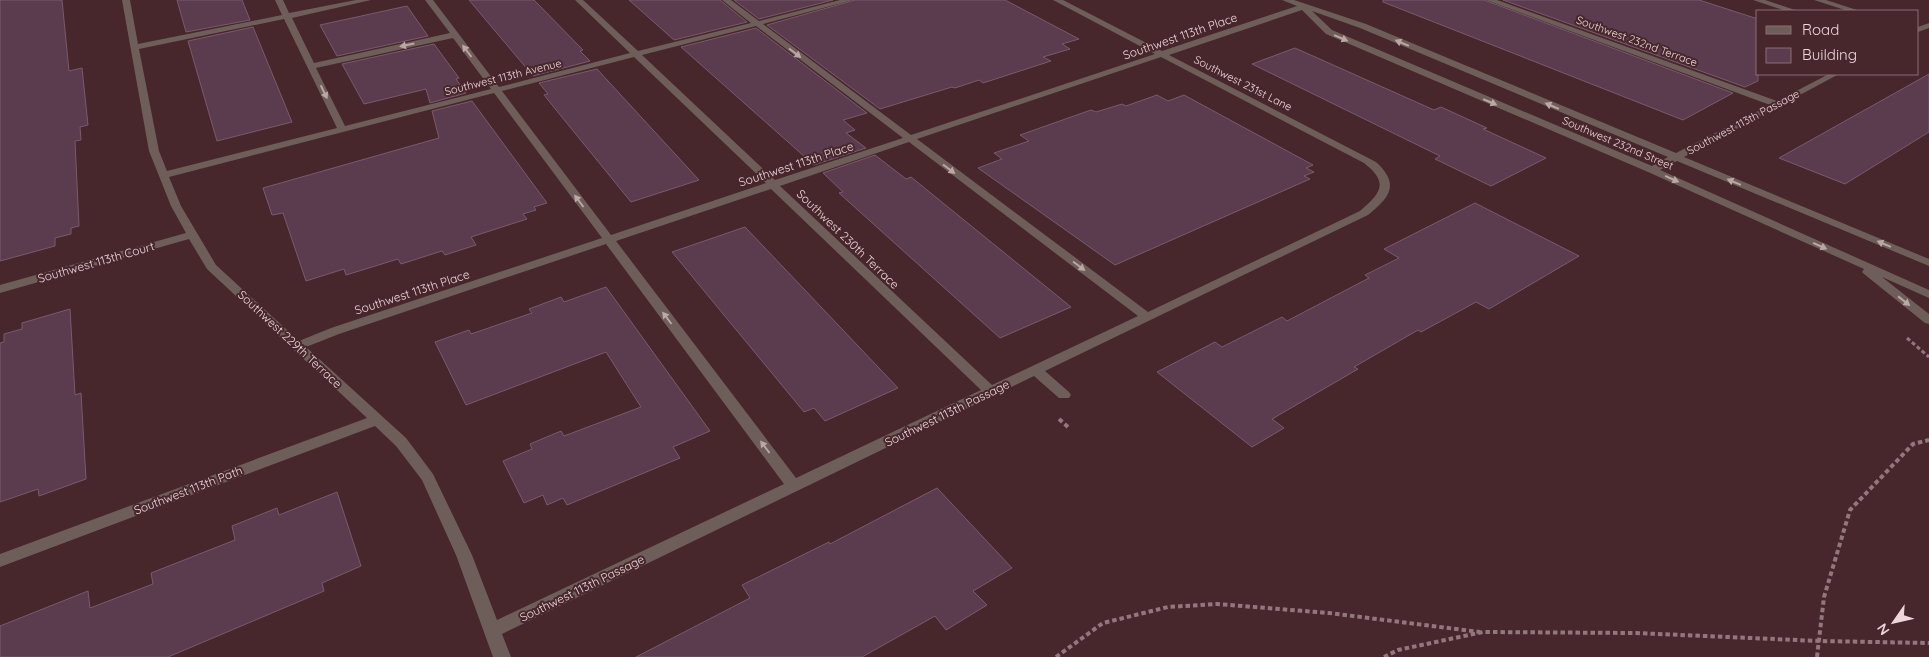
<svg xmlns="http://www.w3.org/2000/svg" width="1929" height="657" viewBox="0 0 1929 657" font-family="Quicksand,sans-serif">
<rect width="100%" height="100%" fill="#47262c"/>
<!-- building -->
<g fill="#5a3c4e" stroke="#7a5a6c">
<path d="M0,0H62L69,71L82,68L88,125L80,127L81,140L75,141L79,226L71,228V234L55,238V246L0,261Z"/>
<path d="M177,0H242L250,20L186,32Z"/>
<path d="M469,0H534L583,50L580,51L590,61L533,76Z"/>
<path d="M629,0H720L747,22L674,40Z"/>
<path d="M734,0H833L759,19Z"/>
<path d="M855,0H1005L1079,39L1062,44L1070,49L1043,57L1051,61L983,83L979,80L955,88L952,87L880,109L767,25Z"/>
<path d="M1383,0H1484L1733,93L1683,120L1383,2Z"/>
<path d="M1503,0H1699L1758,19V81L1745,87Z"/>
<path d="M407,6L428,36L337,56L320,25Z"/>
<path d="M253,27L292,122L217,141L188,41Z"/>
<path d="M756,28L867,113L843,120L855,130L846,133L866,148L814,165L681,47Z"/>
<path d="M434,44L459,78L456,79L466,93L430,103L426,89L364,104L342,64Z"/>
<path d="M1295,48L1434,110L1441,107L1487,128L1483,129L1546,158L1491,186L1435,159L1440,156L1252,64Z"/>
<path d="M597,69L699,180L631,202L544,95L548,94L539,83Z"/>
<path d="M1929,74V132L1845,184L1779,158Z"/>
<path d="M1157,95L1168,101L1184,95L1313,165L1306,168L1314,172L1304,176L1310,179L1115,265L978,168L1002,159L994,153L1029,141L1020,135L1091,110L1096,112L1122,104L1126,106Z"/>
<path d="M472,101L547,203L534,207L536,210L523,214L527,219L471,237L476,245L445,255L442,251L401,264L398,259L346,275L344,269L306,281L283,213L272,215L263,188L439,138L432,111Z"/>
<path d="M875,155L906,179L911,177L1071,307L1000,338L839,193L843,192L823,173Z"/>
<path d="M1475,203L1579,256L1489,309L1476,302L1421,332L1418,330L1354,367L1358,369L1272,419L1284,428L1252,447L1157,372L1215,342L1222,347L1282,317L1287,321L1369,278L1365,275L1399,258L1384,249Z"/>
<path d="M745,227L898,388L825,421L814,408L804,412L672,252Z"/>
<path d="M606,287L710,431L673,447L680,458L567,505L563,498L547,505L543,495L524,503L503,461L532,449L530,444L561,431L564,436L641,407L606,352L466,405L435,342L469,330L471,334L532,313L529,309L561,297L564,302Z"/>
<path d="M70,309L75,395L81,393L86,479L39,496L38,489L0,502V343L4,342V334L22,329V323Z"/>
<path d="M937,488L1012,568L973,591L987,605L946,630L935,616L862,657H636L750,598L742,585L829,542L830,544Z"/>
<path d="M337,492L361,566L322,583L324,591L168,657H0V626L88,591L90,608L153,584L151,573L235,540L232,526L277,508L279,515Z"/>
</g>
<g fill="none" stroke-linecap="round" stroke-linejoin="round">
<!-- path-far1 -->
<path stroke="#93777c" stroke-width="3" stroke-dasharray="4 2.5" stroke-linecap="butt" d="M1907,338L1929,357"/>
<!-- path -->
<g stroke="#93777c" stroke-width="4" stroke-dasharray="4.5 3" stroke-linecap="butt">
<path d="M1059,419L1068,427"/>
<path d="M1056,657L1103,623L1168,607L1217,604L1329,613L1480,632"/>
<path d="M1384,657L1398,650L1483,632L1636,633L1819,641L1929,643"/>
<path d="M1817,657L1824,597L1850,510L1913,444L1929,440"/>
</g>
<!-- minor -->
<g fill="#6e5e59" fill-rule="evenodd">
<path d="M122,0H130L138,44L282,15L275,0H283L289,13L356,0H371L292,18L314,63L450,33L425,0H433L499,87L630,53L575,0H583L638,51L751,23L722,0H731L759,21L840,0H853L763,24L911,135L1155,54L1053,0H1063L1162,51L1297,6L1282,0H1294L1366,24L1676,153L1770,105L1486,0H1497L1777,101L1829,74H1839L1684,157L1929,259V266L1677,161L1660,170L1929,290V298L1882,277L1929,314V324L1925,323L1864,274L1862,272L1864,269L1648,172L1326,34L1302,10L1169,55L1376,162C1401,185 1389,198 1368,215L1045,371L1069,392L1071,395L1069,398H1059L1034,376L502,634L511,657H493L456,555L422,480L396,446L375,426L0,567V554L367,418L207,269L189,239L0,293V285L186,233L171,206L149,151ZM1312,11L1360,28L1668,157L1652,166L1332,30ZM284,19L337,128L167,171L159,151L139,49ZM756,26L903,138L775,180L642,55ZM453,38L491,89L345,126L316,68ZM634,57L766,183L611,235L502,91ZM1161,57L1364,163C1390,183 1380,194 1360,211L1148,312L917,139ZM494,93L602,238L331,328L299,341L216,265L181,206L169,177ZM909,142L1138,316L992,385L780,186ZM771,189L981,390L796,478L616,241ZM606,244L784,484L497,620L472,555L433,474L406,438L306,347L339,334Z"/>
<path d="M1753,0H1765L1798,11H1786Z"/>
<path d="M1814,0H1826L1860,11H1848Z"/>
<path d="M1929,23V28L1918,32V27Z"/>
</g>
</g>
<!-- one-way arrows -->
<defs><path id="oneway-solid" d="M-6-.8H1V-3.2L6.5 0L1 3.2V.8H-6Z" transform="scale(1.25)"/></defs>
<g fill="#baa7a6">
<use href="#oneway-solid" transform="translate(1341 38) rotate(23)"/>
<use href="#oneway-solid" transform="translate(1402 43) rotate(-157)"/>
<use href="#oneway-solid" transform="translate(407 45) rotate(168)"/>
<use href="#oneway-solid" transform="translate(467 51) rotate(-127)"/>
<use href="#oneway-solid" transform="translate(795 53) rotate(37)"/>
<use href="#oneway-solid" transform="translate(324 92) rotate(64)"/>
<use href="#oneway-solid" transform="translate(1490 102) rotate(23)"/>
<use href="#oneway-solid" transform="translate(1552 106) rotate(-157)"/>
<use href="#oneway-solid" transform="translate(949 169) rotate(37)"/>
<use href="#oneway-solid" transform="translate(1672 179) rotate(24)"/>
<use href="#oneway-solid" transform="translate(1734 182) rotate(-157)"/>
<use href="#oneway-solid" transform="translate(579 201) rotate(-127)"/>
<use href="#oneway-solid" transform="translate(1884 244) rotate(-157)"/>
<use href="#oneway-solid" transform="translate(1820 246) rotate(24)"/>
<use href="#oneway-solid" transform="translate(1079 266) rotate(37)"/>
<use href="#oneway-solid" transform="translate(1904 301) rotate(38)"/>
<use href="#oneway-solid" transform="translate(667 318) rotate(-127)"/>
<use href="#oneway-solid" transform="translate(765 447) rotate(-127)"/>
</g>
<g text-anchor="middle" dominant-baseline="central" stroke-width="4" stroke-linejoin="round" paint-order="stroke">
<!-- far-street labels -->
<g font-size="11" fill="#edd7da" stroke="#47262c">
<text transform="translate(1637 41) rotate(20)">Southwest 232nd Terrace</text>
<text transform="translate(503 77) rotate(-14)">Southwest 113th Avenue</text>
<text transform="translate(1243 83) rotate(27)">Southwest 231st Lane</text>
<text transform="translate(1743 122) rotate(-28)">Southwest 113th Passage</text>
<text transform="translate(1618 143) rotate(23)">Southwest 232nd Street</text>
</g>
<!-- street labels -->
<g font-size="12" fill="#edd7da" stroke="#47262c">
<text transform="translate(1180 36) rotate(-19)">Southwest 113th Place</text>
<text transform="translate(796 164) rotate(-18)">Southwest 113th Place</text>
<text transform="translate(848 239) rotate(44)">Southwest 230th Terrace</text>
<text transform="translate(96 262) rotate(-16)">Southwest 113th Court</text>
<text transform="translate(412 292) rotate(-18)">Southwest 113th Place</text>
<text transform="translate(290 339) rotate(43)">Southwest 229th Terrace</text>
<text transform="translate(947 413) rotate(-26)">Southwest 113th Passage</text>
<text transform="translate(188 490) rotate(-21)">Southwest 113th Path</text>
<text transform="translate(582 588) rotate(-26)">Southwest 113th Passage</text>
</g>
</g>
<!-- legend -->
<rect x="1756" y="10" width="162" height="65" fill="#47262c" stroke="#896d72"/>
<rect x="1766" y="26" width="25" height="8" fill="#6e5e59" stroke="#896d72"/>
<text x="1802" y="35" font-size="15" fill="#edd7da">Road</text>
<rect x="1766" y="48" width="25" height="15" fill="#5a3c4e" stroke="#896d72"/>
<text x="1802" y="60" font-size="15" fill="#edd7da">Building</text>
<!-- north arrow -->
<g transform="translate(1894 622) rotate(236)" stroke="#47262c" stroke-width="4" paint-order="stroke">
<path d="M0-4L9 19L0 12L-9 19Z" fill="#edd7da"/>
<text y="-8" font-size="14" font-weight="bold" text-anchor="middle" fill="#edd7da">N</text>
</g>
</svg>
